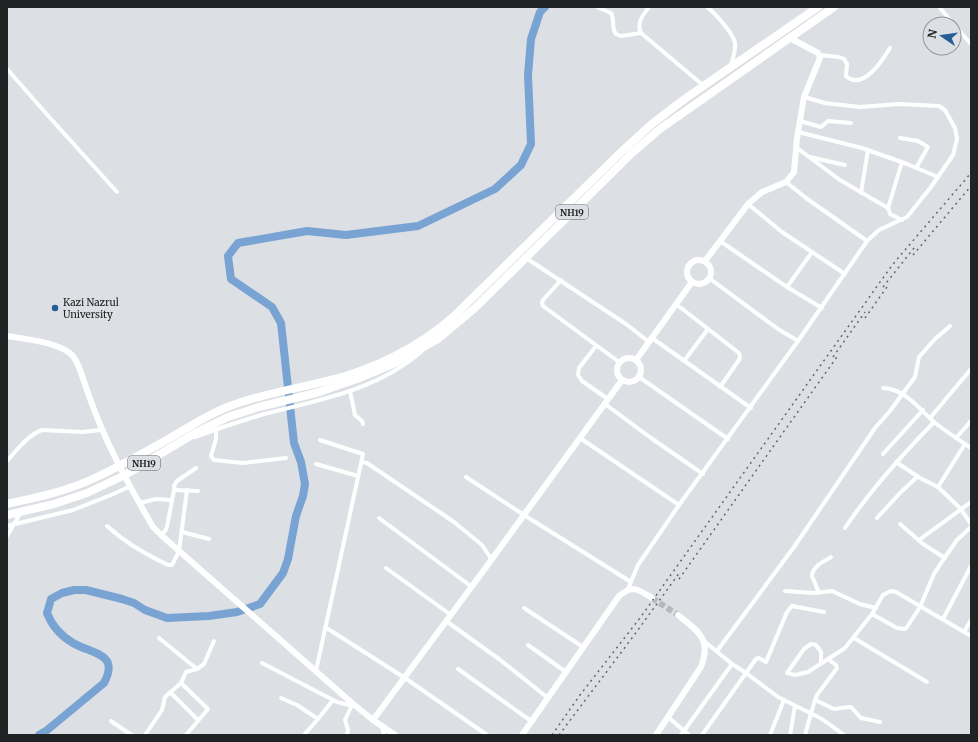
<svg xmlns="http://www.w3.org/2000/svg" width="978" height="742" viewBox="0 0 978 742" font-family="Merriweather,serif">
<rect width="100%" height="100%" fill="#dce0e4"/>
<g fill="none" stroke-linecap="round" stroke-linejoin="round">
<!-- river -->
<path stroke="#78a3d3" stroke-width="8" d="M39,735L46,731L104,683C120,653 92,654 73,643C61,636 52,626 47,613L51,599L62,593L74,590H86L122,599L134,603L145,610L167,618L209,616L237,612L260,604L283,573L288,559L296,516L303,496L305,484L301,462L294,443L281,323L272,307L231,279L228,256L238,243L307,231L346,235L418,226L495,189L521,165L531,144L528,75L531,39L540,12L545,7"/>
<!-- secondary-tunnel -->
<path stroke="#b6babd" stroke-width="6" stroke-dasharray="6 3" stroke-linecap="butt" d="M652,598L678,615"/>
<!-- street -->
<g stroke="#fff" stroke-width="4">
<path d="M597,7L611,13C615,20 611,28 616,34L621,36L641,33"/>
<path d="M649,7C643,15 636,23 641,33L704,86"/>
<path d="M707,7C715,13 733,33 735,43C736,50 733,58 731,65"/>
<path d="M939,7L954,24"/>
<path d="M954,25L971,44"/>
<path d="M820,55L839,57L844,59L847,64L846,76C863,91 882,61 890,48"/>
<path d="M7,69L51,119L117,192"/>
<path d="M800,121L821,127L828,121L851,123"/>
<path d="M798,132L862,148L907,164L938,177"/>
<path d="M900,138L918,141L928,147L916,168"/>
<path d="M797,148L840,180L888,208"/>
<path d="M810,157L845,165"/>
<path d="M786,182L806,198L867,241"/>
<path d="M861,193L868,150"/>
<path d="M748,204L782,232L845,274"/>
<path d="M902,220L890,214L888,208L902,162"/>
<path d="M720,241L787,287L822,308"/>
<path d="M526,258L626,324L649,342"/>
<path d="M709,278L778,329L798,341"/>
<path d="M561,280L543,300L542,303L543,306L619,362"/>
<path d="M787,287L812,252"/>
<path d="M676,304L739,353L740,357L739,360L720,387"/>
<path d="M652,338L751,408"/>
<path d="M596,346L579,368L578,375L582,381L608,399"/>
<path d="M684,361L708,329"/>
<path d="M639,377L728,439"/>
<path d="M883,388C906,389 919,409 935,423C947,432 959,440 971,448"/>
<path d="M350,391L355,415L362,421L363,424"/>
<path d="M605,404L651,438L703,474"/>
<path d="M930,418L971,369"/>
<path d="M216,429V439L211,456L214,460L243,463L286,458"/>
<path d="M195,437C217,429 241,421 264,414C319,400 378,390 422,351"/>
<path d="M580,438L679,505"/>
<path d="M956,438L971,421"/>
<path d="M965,444L938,487L960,508L971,524"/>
<path d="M883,454L923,410"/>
<path d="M7,461C17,450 28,435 42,430L82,432L101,430"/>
<path d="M362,462L367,463L454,522L482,545L492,560"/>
<path d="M896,462L920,478L938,487"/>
<path d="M316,464L358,476"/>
<path d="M466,477L524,515L631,582"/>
<path d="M175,490L174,486L177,481L196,468"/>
<path d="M140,503L156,499L171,500"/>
<path d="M379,518L472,587"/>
<path d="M877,518L900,493L917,477"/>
<path d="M900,524L923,544L945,558"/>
<path d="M7,526L73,510L111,495L131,486"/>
<path d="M107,526C127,544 144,553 168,565H172L179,551L187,490"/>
<path d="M845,528C871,489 902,455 934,422"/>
<path d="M182,532L209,539"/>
<path d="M161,535L165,531L167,527L174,490L198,491"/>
<path d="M7,536L21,512"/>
<path d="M919,540L971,502"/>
<path d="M386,568L451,615"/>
<path d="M628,589L638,565L679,505L798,341L867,241L879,230L907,217L931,187L953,155L957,139L955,128L945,110L939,106L899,104L860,107L825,103L804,97"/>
<path d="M785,591L814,593L832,591L860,604L876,608"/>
<path d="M819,593L812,576C813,566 823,562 831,557"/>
<path d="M524,608L583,647"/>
<path d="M872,614L897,628L905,629L907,627L920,607L934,574L943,560L957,540L971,527"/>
<path d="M943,619L971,566"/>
<path d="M446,621L499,659L548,698"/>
<path d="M325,627L405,678L487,735"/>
<path d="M964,632L971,620"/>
<path d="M159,638L197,669"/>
<path d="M854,638L927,682"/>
<path d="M704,641L732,664L746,673L756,659L759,658L766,662L787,612L792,606L824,612"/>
<path d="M528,645L566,672"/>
<path d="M717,651L794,547L875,428L890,411L915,377L919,357L935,339L950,326"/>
<path d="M262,663L337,702L353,706"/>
<path d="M821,663V652L816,645L811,644L804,649L787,673L795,675L808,672L845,648L872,614L883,595L891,591L896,592L971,636"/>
<path d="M458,669L531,721"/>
<path d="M316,671L363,454L320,440"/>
<path d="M181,683L208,709L186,735"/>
<path d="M170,692L198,720"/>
<path d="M281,698L297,705L318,719"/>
<path d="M815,700L834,709L849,707H851L861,718L880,722"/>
<path d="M668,717L689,735"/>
<path d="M111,721L127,732L132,735"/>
<path d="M382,726L384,735"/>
<path d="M145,735L162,710L165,697L181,683L186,672L197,669L204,664L214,641"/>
<path d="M304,735L318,719L333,700"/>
<path d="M347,735L348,730L345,720L352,705"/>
<path d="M681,735L732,664"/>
<path d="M702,735L746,673L778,697L822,719L844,735"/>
<path d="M770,735L784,700"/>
<path d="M790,735L795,706"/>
<path d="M805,735L814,703L817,695L837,668L836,665L828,659"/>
</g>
<!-- secondary -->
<g stroke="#fff" stroke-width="6">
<circle cx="699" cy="272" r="12"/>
<path d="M705,261L748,204L762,192L786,182L794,172L797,138L804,97L820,58L818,53L790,38"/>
<path d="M7,336C25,339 57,342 71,354C79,361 84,383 88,393C104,440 128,484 153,527L161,535L352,703L373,720L395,735"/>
<circle cx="629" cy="370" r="12"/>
<path d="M636,360L692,282"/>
<path d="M373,720L484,570L622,380"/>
<path d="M522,735L619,596C634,584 637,589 652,598"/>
<path d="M656,735L701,667C712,639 698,631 678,615"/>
</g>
<!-- highway -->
<g stroke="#fff" stroke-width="8">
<path d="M7,504C38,497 68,491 97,477C124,464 151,449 177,434C192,425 208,415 225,408C258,395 293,389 327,381C372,370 418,348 453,317L620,153L653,123L686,98L818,7"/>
<path d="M7,515L54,504L87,493L125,475L197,432L228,417L259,407L316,393L357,379L395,363L438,339L475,308L632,153L660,129L834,7"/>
</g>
<!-- rail -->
<g stroke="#656769" stroke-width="1.5" stroke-dasharray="2 4" stroke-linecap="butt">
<path d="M913,255L971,186"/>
<path d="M883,287L914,248"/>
<path d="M865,318L889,284"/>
<path d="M833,357L865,312"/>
<path d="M679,579L839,354"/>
<path d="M552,735L580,695L640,618L893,264L971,173"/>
<path d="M559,735L635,634L680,572"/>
</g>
</g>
<!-- markers -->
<circle fill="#255d95" stroke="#dce0e4" stroke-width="1.5" cx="55" cy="308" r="4"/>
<g text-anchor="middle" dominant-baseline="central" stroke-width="3" stroke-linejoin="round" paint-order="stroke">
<!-- shield labels -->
<g fill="#dce0e4" stroke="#585b5d" stroke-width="1">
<rect x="556" y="205" width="32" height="14" rx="3"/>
<rect x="128" y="456" width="32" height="14" rx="3"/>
</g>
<g font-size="9" font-weight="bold" fill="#202223">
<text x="572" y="212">NH19</text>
<text x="144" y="463">NH19</text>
</g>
<!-- poi labels -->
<g font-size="10" fill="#202223" stroke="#dce0e4" text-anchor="start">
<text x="63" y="302">Kazi Nazrul<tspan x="63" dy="12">University</tspan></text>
</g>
</g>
<!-- border -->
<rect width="978" height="742" fill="none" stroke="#202223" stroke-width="16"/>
<!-- north arrow -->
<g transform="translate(942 36) rotate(283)"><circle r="19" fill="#dce0e4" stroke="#919497"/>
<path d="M0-3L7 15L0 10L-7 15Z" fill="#255d95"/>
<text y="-6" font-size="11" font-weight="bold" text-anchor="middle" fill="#202223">N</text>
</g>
</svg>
